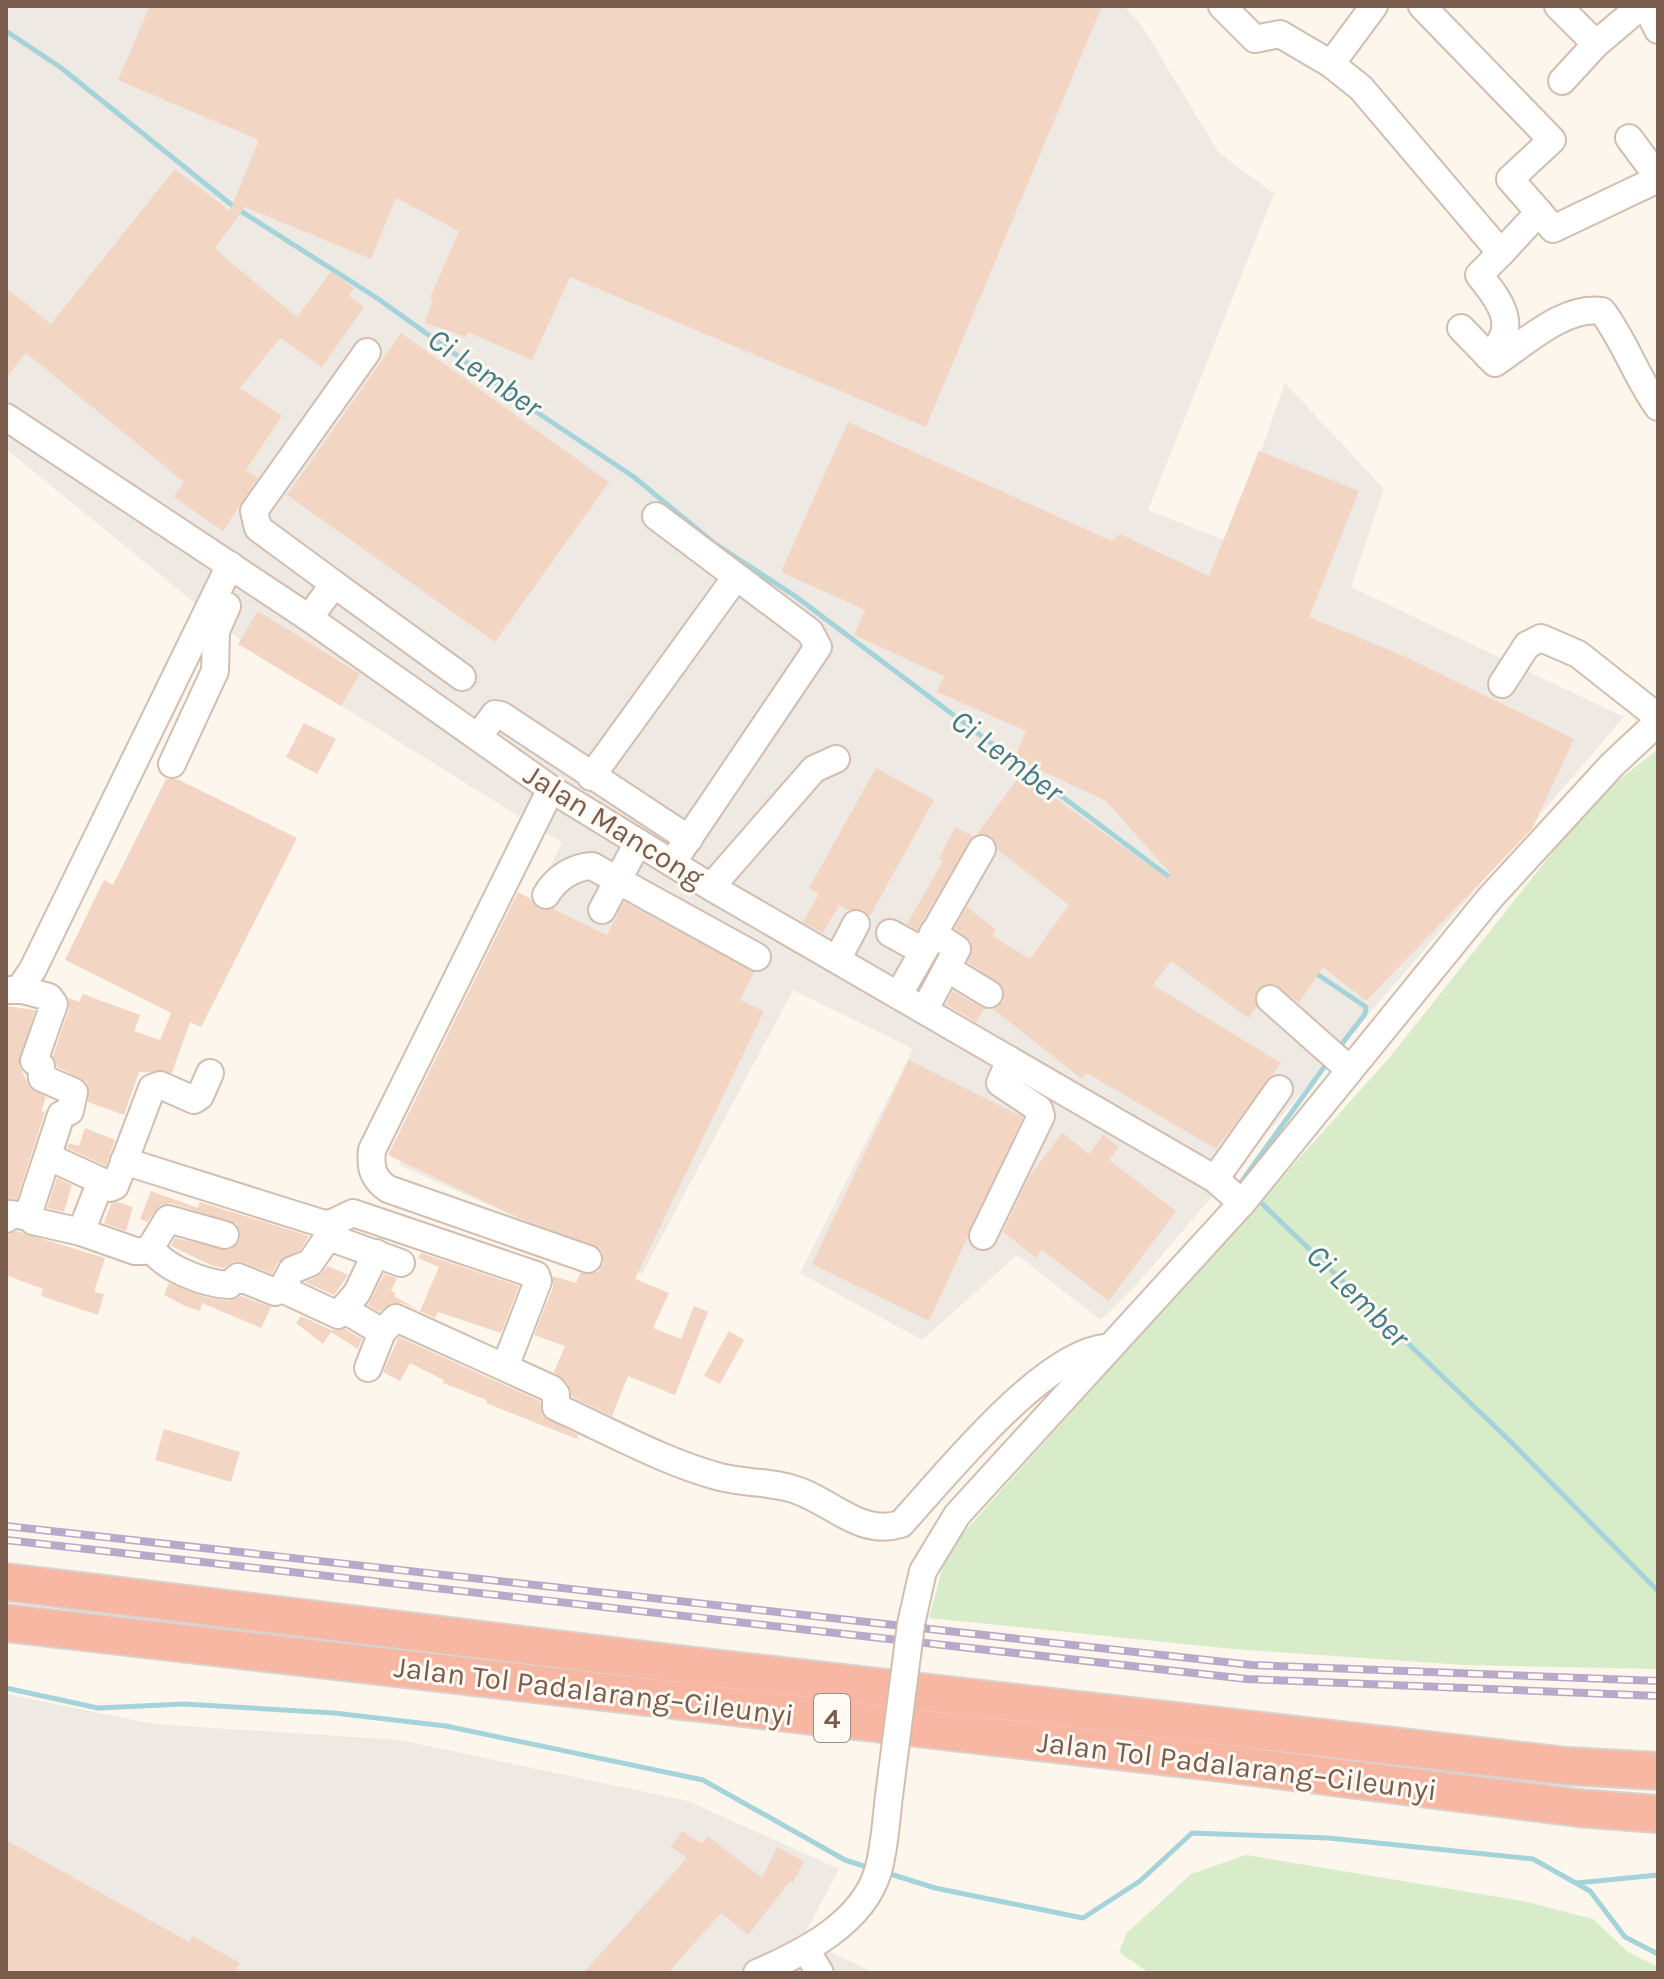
<svg xmlns="http://www.w3.org/2000/svg" width="1664" height="1979" viewBox="0 0 1664 1979" font-family="Karla,sans-serif">
<rect width="100%" height="100%" fill="#fdf6ec"/>
<!-- industrial -->
<g fill="#efe9e4">
<path d="M6,6H1125L1145,31L1219,153L1274,194L1148,510L1229,542L1285,383L1384,489L1351,587L1624,717L1137,1284L1101,1320L1017,1255L922,1340L800,1273L913,1049L793,990L642,1274L399,1165L562,843L255,652L6,449Z"/>
<path d="M6,1694L154,1724L400,1740L688,1801L839,1869L802,1939L875,1973H6Z"/>
</g>
<!-- green -->
<g fill="#d8ecc9">
<path d="M1658,749V1669L1463,1665L1233,1649L929,1618L947,1551L1390,1057L1594,800Z"/>
<path d="M1246,1855L1523,1901L1593,1919L1628,1952L1656,1966L1658,1973H1149L1119,1952L1127,1933L1191,1874Z"/>
</g>
<g fill="none" stroke-linecap="round" stroke-linejoin="round">
<!-- stream -->
<g stroke="#a5d3da" stroke-width="5">
<path d="M6,31L60,67L233,206L377,298L529,407L634,477L714,543L795,596L1172,879"/>
<path d="M1314,972L1366,1007L1365,1014L1338,1049"/>
<path d="M1247,1187L1242,1181L1327,1063"/>
<path d="M1256,1198L1510,1441L1658,1591"/>
<path d="M6,1688L98,1708L184,1704L334,1713L446,1726L703,1780L845,1860L870,1868"/>
<path d="M887,1873L935,1888L1083,1918L1140,1881L1192,1833L1329,1838L1533,1859L1590,1891L1625,1937L1658,1954"/>
<path d="M1577,1883L1658,1875"/>
</g>
</g>
<!-- building -->
<g fill="#f3d5c3">
<path d="M150,6H1102L926,427L570,277L532,360L468,332L466,337L425,323L433,299L430,298L459,231L396,198L371,259L245,207L215,248L229,261L297,317L331,272L354,288L349,296L364,307L322,367L280,338L240,388L282,416L246,470L258,478L223,531L174,497L184,482L26,353L6,378V288L51,324L175,169L230,211L259,140L118,80Z"/>
<path d="M401,333L609,482L495,642L287,495Z"/>
<path d="M848,422L1112,541L1120,534L1209,576L1259,451L1359,491L1309,617L1404,656L1574,739L1532,829L1366,1001L1323,967L1299,1003L1274,984L1259,988L1254,997L1257,1007L1248,1018L1171,961L1153,985L1281,1063L1216,1149L1087,1073L1082,1079L993,1009L1003,1002V987L968,962L971,942L955,928L967,907L996,930L992,936L1030,959L1069,905L998,850L991,836L977,834L1021,774L1167,878L1171,874L1106,801L1015,758L1026,731L937,692L944,676L854,635L865,610L781,572Z"/>
<path d="M258,611L360,674L341,706L238,644Z"/>
<path d="M304,723L336,739L317,774L286,757Z"/>
<path d="M876,768L934,800L870,916L863,910H848L839,905L823,933L803,922L819,894L809,888Z"/>
<path d="M166,779H177L297,838L201,1027L190,1022L172,1073L139,1072L124,1115L88,1102L87,1082L57,1067L53,1056L69,1009V998L79,1002L83,994L140,1015L134,1031L160,1040L171,1013L65,960L104,880L113,885Z"/>
<path d="M955,827L973,836L917,930L907,924L943,861L939,859Z"/>
<path d="M518,892L531,899L538,909H553L607,935L624,902L754,972L740,1000L764,1011L635,1279L669,1293L653,1328L681,1339L694,1306L708,1312L675,1395L628,1376L612,1416L572,1397L568,1384L554,1372L565,1346L534,1335L553,1287V1276L576,1283L580,1273L598,1272L603,1264L601,1249L517,1217L388,1155Z"/>
<path d="M953,991L984,1009L976,1022L946,1004Z"/>
<path d="M6,1006L35,1010L19,1065L30,1088L46,1097L41,1111L45,1112L17,1199H6Z"/>
<path d="M909,1060L1023,1117L929,1321L812,1264Z"/>
<path d="M85,1128L115,1140L106,1166L67,1148L69,1143L79,1146Z"/>
<path d="M1062,1133L1089,1154L1103,1135L1119,1147L1109,1160L1176,1211L1109,1301L1042,1250L1036,1258L1003,1232L1029,1177Z"/>
<path d="M57,1178L72,1185L64,1212L47,1208Z"/>
<path d="M151,1191L198,1208L200,1202L309,1236L300,1250L278,1262L272,1274L243,1262L234,1261L224,1268L213,1266L171,1246L175,1238L230,1250L240,1240L237,1224L171,1203L161,1205L147,1222L140,1219Z"/>
<path d="M117,1202L133,1207L126,1231L104,1223L111,1204Z"/>
<path d="M16,1231L105,1258L94,1292L104,1294L98,1315L41,1296L43,1289L6,1275V1235Z"/>
<path d="M421,1253L519,1286L501,1333L438,1312L435,1318L402,1303H392L379,1312L368,1305L384,1274L397,1278L391,1291L396,1293L394,1296L420,1311L439,1267L418,1258Z"/>
<path d="M328,1266L348,1275L334,1295L305,1282L317,1277Z"/>
<path d="M169,1283L205,1297L228,1301L241,1296L271,1307L261,1328L202,1303L200,1311L183,1305L164,1295Z"/>
<path d="M301,1316L331,1330L345,1329L362,1339L358,1349L331,1332L323,1344L296,1323Z"/>
<path d="M729,1331L744,1340L720,1384L704,1376Z"/>
<path d="M399,1337L540,1401L543,1416L578,1435L577,1439L486,1403L487,1400L443,1383L444,1380L410,1363L400,1381L383,1372Z"/>
<path d="M164,1429L240,1452L231,1482L155,1460Z"/>
<path d="M682,1831L702,1844L708,1836L762,1878L777,1847L804,1861L793,1883L790,1881L748,1935L721,1913L668,1973H583L687,1858L671,1847Z"/>
<path d="M6,1840L189,1942L192,1936L240,1963L235,1973H6Z"/>
</g>
<g fill="none" stroke-linecap="round" stroke-linejoin="round">
<defs>
<g id="minor">
<path d="M1222,6L1255,39L1280,34L1331,64L1361,88L1501,253L1539,212L1510,179L1552,140L1422,6"/>
<path d="M1558,6L1596,44"/>
<path d="M1646,6L1658,30"/>
<path d="M1331,64L1374,6"/>
<path d="M1562,81L1596,44L1641,6"/>
<path d="M1629,138L1658,177"/>
<path d="M1539,212L1553,229L1658,179"/>
<path d="M1461,328L1495,363C1525,343 1565,305 1602,311C1625,341 1636,377 1658,407"/>
<path d="M1488,356C1520,328 1502,303 1479,275L1501,253"/>
<path d="M6,417L309,618L551,789L711,887L1215,1179L1242,1203"/>
<path d="M656,516L810,632L818,647L672,863"/>
<path d="M334,584L258,528L254,511L367,352"/>
<path d="M309,618L334,584L462,677"/>
<path d="M1502,684L1527,645L1541,638L1578,654L1658,717"/>
<path d="M478,737L495,714L501,715L689,839"/>
<path d="M172,764L215,671L216,631L227,606"/>
<path d="M591,777L736,577"/>
<path d="M551,789L372,1150C370,1168 373,1179 388,1189L588,1259"/>
<path d="M711,887L814,769L836,759"/>
<path d="M546,895C556,878 573,867 592,866L757,957"/>
<path d="M602,910L638,842"/>
<path d="M890,933L923,951"/>
<path d="M838,958L856,924"/>
<path d="M948,969L989,994"/>
<path d="M19,989L49,997L54,1004L34,1061L41,1066L42,1078L74,1092L70,1111L61,1115L29,1212L33,1221L81,1232L135,1251H144L151,1247C162,1268 206,1284 229,1285L238,1277L275,1292L282,1289L292,1270L310,1263L326,1240L334,1239L401,1263"/>
<path d="M6,990H19L33,969L230,565"/>
<path d="M899,994L982,849"/>
<path d="M1270,999L1350,1070"/>
<path d="M925,1009L957,949L933,933"/>
<path d="M49,1157L101,1181"/>
<path d="M124,1161L321,1223L330,1224L353,1213L536,1275L538,1281L505,1367"/>
<path d="M1215,1179L1279,1089"/>
<path d="M6,1219L11,1214L29,1217"/>
<path d="M81,1232L101,1181L110,1188L115,1186L152,1088L160,1085L194,1100L200,1096L210,1073"/>
<path d="M983,1236L1041,1116L1039,1109L1000,1083L1010,1060"/>
<path d="M151,1247L168,1219L225,1235"/>
<path d="M282,1289L338,1315L357,1293L376,1253"/>
<path d="M345,1310L382,1332L368,1368"/>
<path d="M382,1332L396,1318L552,1389L556,1394V1407C609,1431 664,1462 720,1477C747,1484 773,1481 799,1491C836,1505 861,1536 901,1524C945,1476 1042,1354 1105,1348"/>
<path d="M911,1624L923,1571L957,1515L1242,1203L1489,899L1612,765L1658,722"/>
<path d="M806,1950L820,1973"/>
<path d="M757,1973C803,1953 863,1923 878,1871C885,1847 886,1820 889,1796"/>
</g>
<g id="highway">
<path d="M6,1582L695,1666L1567,1766L1658,1771"/>
<path d="M6,1623L1221,1763L1578,1808L1658,1814"/>
</g>
</defs>
<!-- minor casing -->
<use href="#minor" stroke="#d1beb0" stroke-width="30"/>
<!-- highway casing -->
<use href="#highway" stroke="#dad1cd" stroke-width="40"/>
<!-- minor -->
<use href="#minor" stroke="#fff" stroke-width="26"/>
<!-- highway -->
<use href="#highway" stroke="#f7b7a3" stroke-width="36"/>
<defs>
<g id="rail">
<path d="M6,1526L1252,1665L1658,1681"/>
<path d="M6,1540L1247,1679L1658,1696"/>
</g>
</defs>
<!-- rail casing -->
<use href="#rail" stroke="#b9a8c9" stroke-width="8"/>
<!-- rail -->
<use href="#rail" stroke="#fffaf3" stroke-width="5" stroke-dasharray="15" stroke-linecap="butt"/>
<defs>
<path id="minor-bridge" d="M889,1796L911,1624"/>
</defs>
<!-- minor-bridge casing -->
<use href="#minor-bridge" stroke="#d1beb0" stroke-width="30" stroke-linecap="butt"/>
<!-- minor-bridge -->
<use href="#minor-bridge" stroke="#fff" stroke-width="26"/>
</g>
<g text-anchor="middle" dominant-baseline="central" stroke-width="6" stroke-linejoin="round" paint-order="stroke">
<!-- shield labels -->
<rect fill="#fffaf3" stroke="#a28b7f" stroke-width="2" x="814" y="1694" width="36" height="48" rx="6"/>
<g font-size="28" font-weight="bold" fill="#7a5c4d">
<text x="832" y="1718">4</text>
</g>
<!-- street labels -->
<g font-size="30" fill="#7a5c4d" stroke="#fffaf3">
<text transform="translate(614 826) rotate(32)">Jalan Mancong</text>
<text transform="translate(594 1691) rotate(7)">Jalan Tol Padalarang–Cileunyi</text>
<text transform="translate(1237 1766) rotate(7)">Jalan Tol Padalarang–Cileunyi</text>
</g>
<!-- water labels -->
<g font-size="32" font-style="italic" fill="#437c86" stroke="#fffaf3">
<text transform="translate(485 373) rotate(35)">Ci Lember</text>
<text transform="translate(1007 756) rotate(37)">Ci Lember</text>
<text transform="translate(1358 1296) rotate(45)">Ci Lember</text>
</g>
</g>
<!-- border -->
<rect width="1664" height="1979" fill="none" stroke="#7a5c4d" stroke-width="16"/>
</svg>
